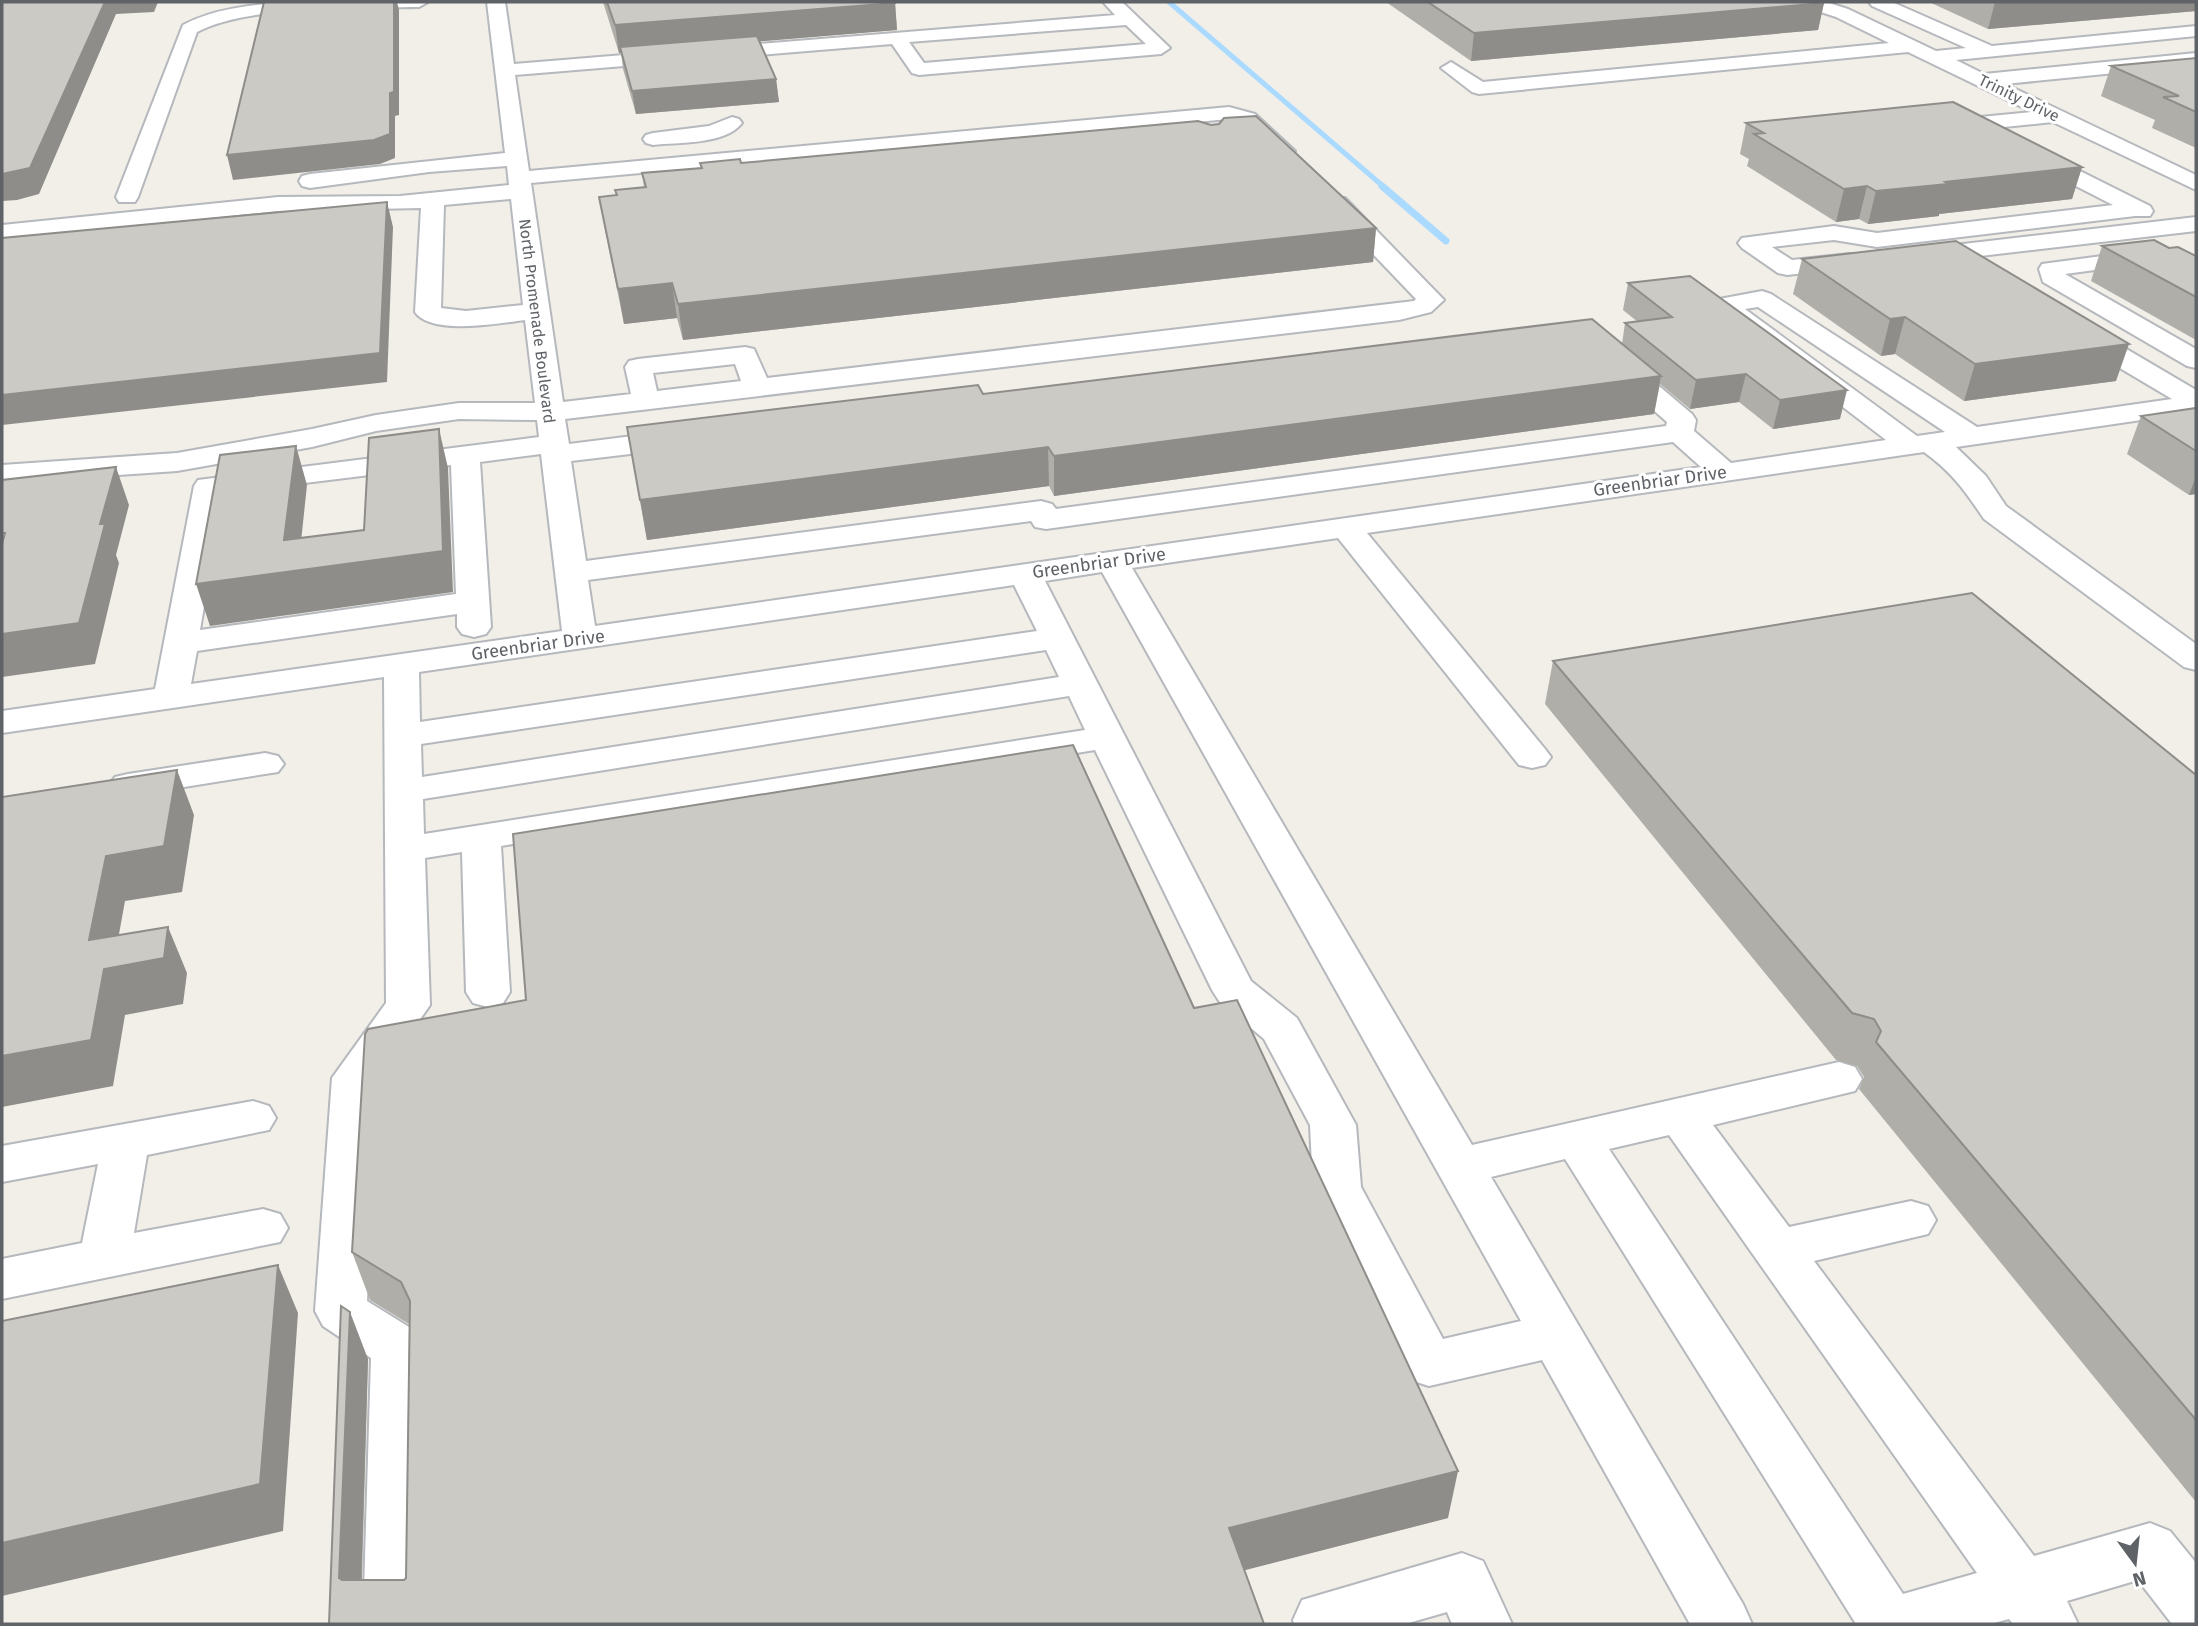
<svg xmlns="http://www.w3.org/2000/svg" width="2198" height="1626" viewBox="0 0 2198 1626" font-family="'Fira Sans',sans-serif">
<rect width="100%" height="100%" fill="#f1efe8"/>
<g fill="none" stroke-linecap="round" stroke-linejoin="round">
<!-- stream-far1 -->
<path stroke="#aadaff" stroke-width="5" d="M1169,2L1384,187"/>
<!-- stream -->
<path stroke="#aadaff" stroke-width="7" d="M1382,186L1446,241"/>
<defs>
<g id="minor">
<path d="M289,2H428L419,7C361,8 247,5 197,32L138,197L135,202H119L116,197L183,25C215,8 253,5 289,2Z"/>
<path d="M487,2H505L514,64L1115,15L1103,2H1122L1170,48L1161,54L919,75L912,73L892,44L515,75L529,171L1229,107L1255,114L1295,151L1292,156H1276L1241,122L1229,119L531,183L563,402L631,394L625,367L629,361L638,359L745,347L754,349L767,378L1414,301L1416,299L1329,208L1326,203L1329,198H1345L1444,300L1431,312L1399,320L565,419L569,444L681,430L691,433L695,439L691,445L681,448L571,461L586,561L1041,501L1052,504L1056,509L1666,426L1667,422L1609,371L1605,365L1609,359L1618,357L1627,359L1692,414L1696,420L1694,431L1731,463L1886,440L1710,305L1714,300L1762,291L1771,294L1977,427L2172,399L2071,339L2067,333L2071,327L2080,325L2089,327L2196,390V412L1956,447L1986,476L2006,506L2196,644V670L2184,667L1984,519C1966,492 1951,471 1924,452L1367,533L1545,749L1551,757L1545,765L1532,768L1519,765L1338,538L1132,568L1472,1145L1839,1062L1855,1067L1862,1079L1855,1091L1713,1125L1789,1227L1911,1201L1928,1206L1936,1220L1928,1234L1814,1261L2034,1556L2150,1523L2170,1531L2196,1563V1624H2172L2138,1580L2067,1601L2078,1624H2013L2009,1619L1990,1624H1856L1565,1159L1491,1177L1743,1604L1752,1624H1690L1542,1360L1429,1386L1410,1380L1313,1187L1310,1125L1264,1039L1219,1001L1212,990L1095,750L501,846L510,992L503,1003L488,1007L473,1003L466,992L462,852L425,858L430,1005L378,1080L367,1301L417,1332L424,1348L423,1624H363L371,1358L323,1326L315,1311L332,1078L386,1003L384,677L2,733V711L155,689L194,486L198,480L539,437L537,420L459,419L376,431L312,447L177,471L2,483V465L177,453L312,429L376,415L459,403H535L525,320C500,323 432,336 415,312L421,208L278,211L2,239V225L278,197L400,196L509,185L507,166L429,172L310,188L302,186L299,181L302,176L310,174L505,153ZM1126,25L1146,44L924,63L909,42ZM511,199L523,305L466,311L441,308L444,205ZM1758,307L1945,432L1917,436L1745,309ZM735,364L741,381L657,391L653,373ZM1673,442L1701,467L595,626L588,580L1031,521L1035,527L1046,529ZM541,454L562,631L191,684L197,651L457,614V627L462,634L474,637L486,634L491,627L480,462ZM451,465L456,594L200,630L223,493ZM1102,572L1521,1321L1443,1339L1361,1187L1356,1125L1297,1018L1251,981L1045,581ZM1014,585L1037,631L420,722L419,672ZM1046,650L1059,677L422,777L421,744ZM1069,696L1085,730L424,834L423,799ZM1669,1135L1977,1573L1903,1594L1609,1149Z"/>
<path d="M1800,2H1826L1848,9L1936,51L1966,48L1872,6L1869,2H1892L1992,46L2196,26V36L1956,60L1984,74L2196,53V65L2005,84L2196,175V190L2053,122L1994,128L2150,206L2153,211L2150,216H2135L1877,247L1834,240L1772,247L1792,260L1850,254L1859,256L1862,261L1859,266L1850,268L1787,275L1778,273L1742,248L1738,243L1742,238L1834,226L1877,233L2113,205L1963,128L1960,124L1963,120L1970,118L2032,112L1908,52L1479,94L1472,92L1441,68L1451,62L1483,82L1889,43L1836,17L1803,6Z"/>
<path d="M732,117L739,119L742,123C725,145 679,142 653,145L646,143L643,139L646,135L653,133L709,126Z"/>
<path d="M2196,217V231L1920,263L1912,261L1908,256L1912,251L1920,249Z"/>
<path d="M2147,250L2155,252L2159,257L2155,262L2065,274L2196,349V368L2187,366L2043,282L2039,269L2042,264Z"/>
<path d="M265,753L278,756L284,764L278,772L128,796L115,793L109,785L115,777L128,774Z"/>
<path d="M253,1101L269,1106L276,1118L269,1130L147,1155L134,1233L263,1209L280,1214L288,1228L280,1242L2,1299V1259L82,1243L98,1164L2,1182V1146Z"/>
<path d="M1462,1553L1483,1561L1512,1624H1452L1447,1612L1405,1624H1294L1293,1620L1302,1600Z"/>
</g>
</defs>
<!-- minor casing -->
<use href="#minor" stroke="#b5b8bc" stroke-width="4"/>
<!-- minor -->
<use href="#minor" fill="#fff" fill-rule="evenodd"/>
</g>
<!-- wall -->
<g fill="#afaea9">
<path d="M603,2H895L897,30L759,41L776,79L779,102L636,114L623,69L621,53H619Z"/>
<path d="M1386,2H1821L1824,3L1818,30L1471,61Z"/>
<path d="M1929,2H2196V11L1988,29Z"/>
<path d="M2196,58V148L2152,128L2155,120L2101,96L2111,66Z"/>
<path d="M1746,123L2082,167L2072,199L1939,214V216L1868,224L1859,219L1836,222L1747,166L1749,159L1740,154Z"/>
<path d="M700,163H741L1376,228L1373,262L683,340L677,318L624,324L605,230L599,197L616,195L644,187L642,173L701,168Z"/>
<path d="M2102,246L2169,248L2196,256V340L2091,281Z"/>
<path d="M1802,259L2116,381L1964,401L1895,354L1881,356L1793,294Z"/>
<path d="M1628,283L1840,419L1773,429L1739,402L1690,409L1660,384L1654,414L1054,496L1049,486L647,540L627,427L983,394L1622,344L1625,323L1638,322L1623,310Z"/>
<path d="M2196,408V494L2189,495L2127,454L2141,416Z"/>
<path d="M1553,661L2196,775V1502L1859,1089L1864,1077L1857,1066L1836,1060L1545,704Z"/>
<path d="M1194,1008L1448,1518L1244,1570L329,1624L368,1359L362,1580H404L406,1578L409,1324L370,1300L352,1252Z"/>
</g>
<!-- shaded-wall -->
<g fill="#8f8d8a">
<path d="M105,2H158L154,12L116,14L39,194L17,200L2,201V174Z"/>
<path d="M394,2H397L399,10V115L395,116V158L380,164L233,180L227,155L390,93Z"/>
<path d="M1995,2H2196V11L1988,29Z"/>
<path d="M895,3L897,30L622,53L620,47L621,53H619L615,25Z"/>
<path d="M1824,3L1818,30L1471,61L1474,33Z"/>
<path d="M776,79L779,102L636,114L632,91Z"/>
<path d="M2082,167L2072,199L1939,214V216L1868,224L1876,191L1945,182Z"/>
<path d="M1867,186L1859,219L1836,222L1844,189Z"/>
<path d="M387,202L393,227L387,382L2,425V395Z"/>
<path d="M1376,228L1373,262L683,340L678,304Z"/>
<path d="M672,283L677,318L624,324L618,289Z"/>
<path d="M1905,317L1895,354L1881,356L1890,319Z"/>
<path d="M2129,344L2116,381L1964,401L1975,364Z"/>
<path d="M1746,374L1739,402L1690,409L1696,380Z"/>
<path d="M1661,376L1654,414L1054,496V456Z"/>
<path d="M1847,390L1840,419L1773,429L1780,400Z"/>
<path d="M439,429L448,468L453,592L210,626L196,584L284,540L296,446L307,485L298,570L443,551Z"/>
<path d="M1048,447L1049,486L647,540L640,500Z"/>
<path d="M116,467L129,505L116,555L119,563L95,664L2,677V634L100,524Z"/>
<path d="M2196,476V494L2189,495Z"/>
<path d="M177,770L194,815L182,892L125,901L113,967L168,927L187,973L183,1004L125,1015L113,1086L2,1107V1056L106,856Z"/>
<path d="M278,1265L298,1313L283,1531L2,1596V1543Z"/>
<path d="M350,1312L368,1359L360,1624L339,1578Z"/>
<path d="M1458,1471L1448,1518L1226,1575L1229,1528Z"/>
</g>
<!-- building -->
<g fill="#cccac5" stroke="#8f8d8a" stroke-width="2">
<path d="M2,2H105L30,168L2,174Z"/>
<path d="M264,2H394V92L390,93V134L374,140L227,155Z"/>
<path d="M607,2H895V3L615,25Z"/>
<path d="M1428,2H1821L1824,3L1474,33Z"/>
<path d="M757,36L776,79L632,91L620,47Z"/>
<path d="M2196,58V112L2163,97L2179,96L2111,66Z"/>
<path d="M1953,102L2082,167L1945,182L1948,184L1876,191L1867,186L1844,189L1754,134L1764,133L1746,123Z"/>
<path d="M1256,116L1376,228L678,304L672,283L618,289L599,197L617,195L615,190L646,187L642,173L702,168L700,163L740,159L741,163L1198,121L1211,125L1219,124L1224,118Z"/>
<path d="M387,202L380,353L2,395V238Z"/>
<path d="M2154,240L2169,248L2178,247L2196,256V297L2102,246Z"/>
<path d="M1956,241L2129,344L1975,364L1905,317L1890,319L1802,259Z"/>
<path d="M1690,276L1847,390L1780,400L1746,374L1696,380L1625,323L1672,317L1628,283Z"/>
<path d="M1592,319L1661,376L1054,456L1048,447L640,500L627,427L978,385L983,394Z"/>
<path d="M2196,408V451L2141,416Z"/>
<path d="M439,429L443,551L196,584L220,455L296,446L284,540L364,530L369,438Z"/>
<path d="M116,467L100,524H105L79,623L2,634V544L5,533H2V480Z"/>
<path d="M1972,593L2196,775V1420L1876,1042L1881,1031L1874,1019L1852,1013L1553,661Z"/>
<path d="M1073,745L1194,1008L1237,1000L1458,1471L1229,1528L1264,1624H329L341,1306L350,1312L339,1578L342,1580H404L406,1578L410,1301L401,1282L352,1252L365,1034L368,1029L526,1000L513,834Z"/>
<path d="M177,770L164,846L106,856L89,940L168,927L164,958L104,969L91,1040L2,1056V797Z"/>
<path d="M278,1265L260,1484L2,1543V1321Z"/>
</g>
<g text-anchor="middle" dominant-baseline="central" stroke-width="6" stroke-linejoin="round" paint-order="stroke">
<!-- far-street labels -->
<g font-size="16" fill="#5f6368" stroke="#fff">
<text transform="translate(2019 98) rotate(26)">Trinity Drive</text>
<text transform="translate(537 321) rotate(83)">North Promenade Boulevard</text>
</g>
<!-- street labels -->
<g font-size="18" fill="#5f6368" stroke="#fff">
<text transform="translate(1660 481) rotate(-8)">Greenbriar Drive</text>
<text transform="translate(1099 563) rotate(-8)">Greenbriar Drive</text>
<text transform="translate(538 645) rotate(-8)">Greenbriar Drive</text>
</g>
</g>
<!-- border -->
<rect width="2198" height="1626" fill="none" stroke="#5f6368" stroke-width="7"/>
<!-- north arrow -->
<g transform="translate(2135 1563) rotate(165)" stroke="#ffffff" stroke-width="5" paint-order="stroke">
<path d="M0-5L12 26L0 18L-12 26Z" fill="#5f6368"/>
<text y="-10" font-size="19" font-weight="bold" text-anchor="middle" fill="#5f6368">N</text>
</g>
</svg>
